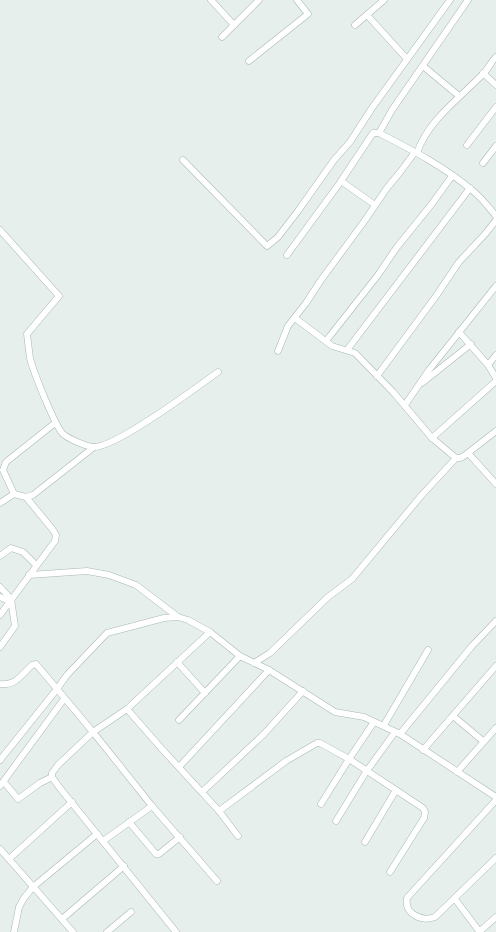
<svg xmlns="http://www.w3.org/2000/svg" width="496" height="932" viewBox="0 0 496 932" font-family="Roboto,sans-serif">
<rect width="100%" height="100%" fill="#e6efeb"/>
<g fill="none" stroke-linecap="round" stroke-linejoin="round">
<defs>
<g id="street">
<path d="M211,0L234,25"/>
<path d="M367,15L407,59"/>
<path d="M355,25L384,0"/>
<path d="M222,37L259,0"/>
<path d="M249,61L308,14L297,0"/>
<path d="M423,66L459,96"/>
<path d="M483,73L496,85"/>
<path d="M379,133L392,110L468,0"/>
<path d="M467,145L496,107"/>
<path d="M417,153C428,120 460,98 483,74C488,69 491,62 496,57"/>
<path d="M183,160L267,246L278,237L298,211L334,160L350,142L372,108L450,0"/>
<path d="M483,163L496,146"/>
<path d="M341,181L375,205"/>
<path d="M0,230L59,296L27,334C28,342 29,351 30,358C33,371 55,426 63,434C69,439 85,446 93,447C114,449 197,387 218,372"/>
<path d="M287,255L339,184L373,133H379C412,150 445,167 473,191C482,198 489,208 496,216"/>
<path d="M295,318L332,346L355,353L393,392L432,438L456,458H460L464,456L496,431"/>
<path d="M459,332L488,365L496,378"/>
<path d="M326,341L378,275L397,247L431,205L452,176"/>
<path d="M347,350L470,188"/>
<path d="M278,351L288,326L306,303L321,280L363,223L387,188L401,171L415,152"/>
<path d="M488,365L496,355"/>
<path d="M377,376L436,296L459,262L486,233L496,220"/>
<path d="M422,383L471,344"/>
<path d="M405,405L429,370L496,286"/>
<path d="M432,438L496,381"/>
<path d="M468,453L496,484"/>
<path d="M14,494L3,470L6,462L55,423"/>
<path d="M0,503L14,494L26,497L33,495L94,447"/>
<path d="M0,556L11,548L23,552L36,565"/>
<path d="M29,575L87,571L109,575L136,585L178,617"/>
<path d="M0,587L11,599L15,626L0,647"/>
<path d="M0,597L9,601"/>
<path d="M0,615L55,541L56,535L53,530L26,497"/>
<path d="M177,662L205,693"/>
<path d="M254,663L270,653L328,597L352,579L421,496L456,458"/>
<path d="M0,684C16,686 21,675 32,665L36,664L57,689L0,760"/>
<path d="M127,709L162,749L219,811L238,836"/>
<path d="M453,716L483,741"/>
<path d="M179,720L240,656"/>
<path d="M384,725L428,650"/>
<path d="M400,734L472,646L496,621"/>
<path d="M423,750L496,666"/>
<path d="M179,767L269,670"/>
<path d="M457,772L496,728"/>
<path d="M4,782L18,799L40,783L52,777"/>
<path d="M0,786L64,699"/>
<path d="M202,792L264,734L303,691"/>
<path d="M496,800L407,898C404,914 422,922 435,917L496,858"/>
<path d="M321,804L349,759L374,722"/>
<path d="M219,811L286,761L317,743H320L349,759L423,808L425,812L424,818L390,872"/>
<path d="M336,821L366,772L395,732"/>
<path d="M129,822L156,854H159L180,837"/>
<path d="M103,841L152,806"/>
<path d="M365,842L396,790"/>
<path d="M0,849L73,932"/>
<path d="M9,859L72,802"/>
<path d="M217,881L152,806L93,732L57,689L67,675L107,633L164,618L178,617L188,620L210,632L240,656L269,670L335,712L364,717L400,734L496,797"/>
<path d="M455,899L479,931"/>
<path d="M62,919L124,866"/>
<path d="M14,932L19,907L24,898L33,887L97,834"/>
<path d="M107,932L131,912"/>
<path d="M176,932L59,787L52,777V773L58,765L93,732L127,709L210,632"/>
<path d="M479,932L496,917"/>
</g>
</defs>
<!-- street casing -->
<use href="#street" stroke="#a8b8b2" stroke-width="7"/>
<!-- street -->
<use href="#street" stroke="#fff" stroke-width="6"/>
</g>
</svg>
